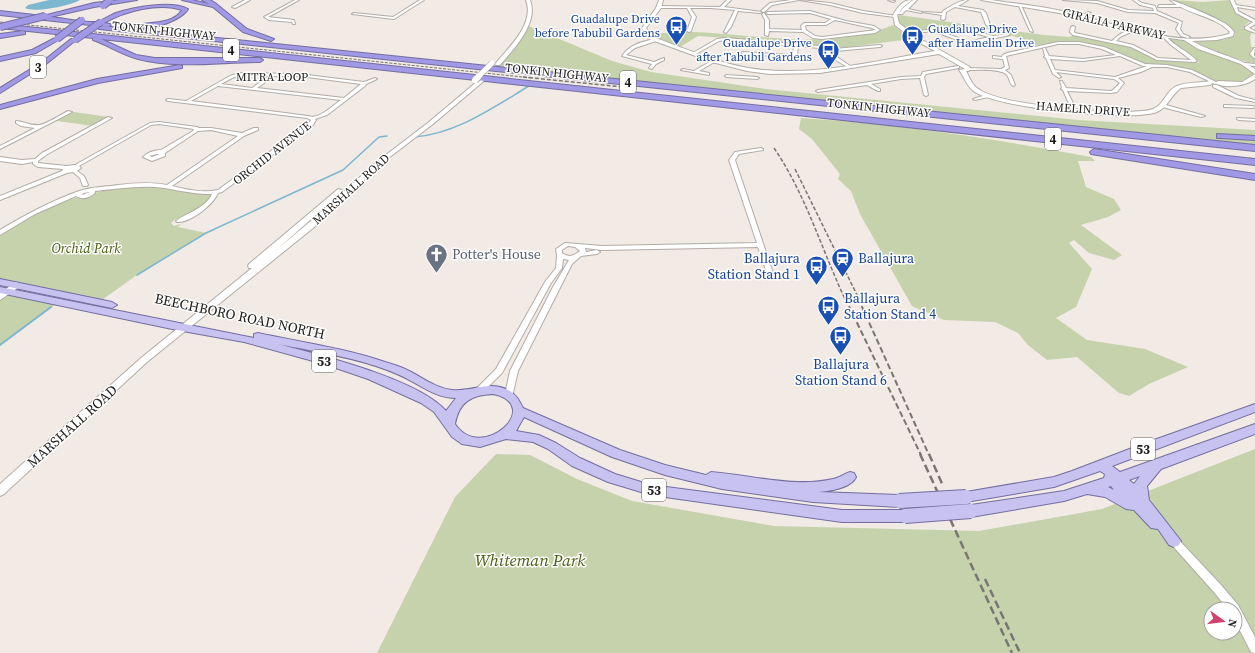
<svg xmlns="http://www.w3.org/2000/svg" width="1255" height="653" viewBox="0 0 1255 653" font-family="'Source Serif 4',serif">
<rect width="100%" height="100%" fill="#f1eae5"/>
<!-- green -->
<g fill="#c5d2ac" fill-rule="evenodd">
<path d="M1174,0L1203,2L1230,0L1234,11L1250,21L1245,25L1246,30L1252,33L1250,36L1251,46L1254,48L1251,50L1250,54L1255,60V63C1243,63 1205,48 1193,42V40H1223L1234,36L1235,33L1227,25L1178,4Z"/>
<path d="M899,15L1044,35L1069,37L1075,35L1134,48L1155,59L1200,63L1172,44L1169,38C1192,38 1235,59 1253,72V75L1243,81L1225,83L1215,81L1190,70L1169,66L1147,65L1110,49L1088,44L1066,42L1037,45L995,29L977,30L954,26L910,32C904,30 901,26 898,20Z"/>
<path d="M526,25L612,61L651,72L765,89L1078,120L1255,130V145L494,68Z"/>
<path d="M893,25L911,39L840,48L788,42L698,36L680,47L651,34C664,33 678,32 691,32C756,34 831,51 893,25Z"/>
<path d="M74,112L109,117L93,126L57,121Z"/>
<path d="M801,118C899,124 995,139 1091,157L1095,161H1078L1086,187L1114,199L1121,210L1108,217L1081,225L1122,255L1114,260L1089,253L1074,240L1069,243L1092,269L1076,307L1056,318L1087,340L1145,349L1188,367L1149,384L1129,396L1119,393L1077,357L1047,360L1028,345L1018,333L995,322L944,320L912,306L860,214L851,191L838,179L840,174L812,139L799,129Z"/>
<path d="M141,185L215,193L214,196L194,213L174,220L171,223L174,226L181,224L178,227L206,233L137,275L99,302L0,282V233C44,204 89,191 141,185Z"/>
<path d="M8,292L59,302L0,345V297Z"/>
<path d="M1255,449V653H377L455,497L496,454L530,455L577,479L632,501L774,526L979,531L1102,509ZM1211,609H1235V633H1211Z"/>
</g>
<!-- water -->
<path fill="#7cb6cf" d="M49,0H80C70,6 35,13 25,8L28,5Z"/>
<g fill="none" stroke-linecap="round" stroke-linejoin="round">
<!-- stream-far2 -->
<path stroke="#7cb6cf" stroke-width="1" d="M554,72L559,69"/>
<!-- stream-far1 -->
<g stroke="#7cb6cf" stroke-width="1.5">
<path d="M414,137C456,134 494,107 529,86"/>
<path d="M137,275L206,233L343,170L379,137L387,136"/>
</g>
<!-- stream -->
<path stroke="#7cb6cf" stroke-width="2" d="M0,345L51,307"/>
<defs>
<g id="street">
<path d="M245,0H250L235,8L232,7Z"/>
<path d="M295,0H299L268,17L294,20L295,24H293L292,22L269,20L264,17Z"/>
<path d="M420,0H424L394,19L352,14L354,13L393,17Z"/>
<path d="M727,0H731L724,7L762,12L760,13L738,11L731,27L726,33L724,32L735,10L711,8H690L696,17L691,31L689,32L687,31L692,17L687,8H661L659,7L661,6L720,7Z"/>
<path d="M791,0H799L772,5L764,12L761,11L770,3Z"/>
<path d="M800,0L830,3L863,11L897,16L895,17L863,13L830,5Z"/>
<path d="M888,0L895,1L893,2Z"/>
<path d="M913,0H917L908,9L922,12L942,13L943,11C950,7 959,0 968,0L958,6L983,10L986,13L990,25L988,26L986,25L981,12L955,7L946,12L945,19L943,20L941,19L942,15L922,12L921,13L906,10L902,14H896V12H900L903,8Z"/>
<path d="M1063,0L1097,1L1128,10L1154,11L1153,8L1140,5L1133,0H1137L1142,3L1155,6L1157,11L1182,22L1180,29L1183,34L1190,37L1188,38L1181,36L1176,29L1179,23L1155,13L1128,12L1097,3Z"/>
<path d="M1230,0H1234L1236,5L1255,8V10L1237,7L1238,11L1255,20V24L1249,28L1255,31V33L1245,29V27L1253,22L1236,13Z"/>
<path d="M1018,4L1021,5L1033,32L1030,31Z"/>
<path d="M1159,5H1180L1182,6L1180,7H1158Z"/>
<path d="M810,11L846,21L874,26L880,30L875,33L822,39L813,38L803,32L769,31L768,36L765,35V20L762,14L764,13L769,20V29L802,30L801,26L804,23H825L831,19L810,13L768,14L766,13L768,12ZM835,20L872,28L876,30L822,37L815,36L806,30L805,26L806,25H826Z"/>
<path d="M1088,12L1091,13L1084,17L1081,16Z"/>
<path d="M957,26L993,36L1008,34L1010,35L968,44L933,31L906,34L904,33ZM957,28L989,37L968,42L938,30Z"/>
<path d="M1073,26L1075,27L1074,32L1075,33L1112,41C1117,36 1124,31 1131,30V32L1120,37L1116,41L1133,45L1158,58L1191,60L1171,45L1163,37L1166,36C1175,47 1188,51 1197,61L1195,62L1157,60L1131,47L1073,35L1070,32L1071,27Z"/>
<path d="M725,38L831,47L834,49L880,45L882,46L880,47L835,51L837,57L850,66V68H849L834,59L830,49L798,46L797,55L792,57L743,54L741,53L742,52L792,55L793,54L794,46L725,40L719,41L694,55L691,54L717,39Z"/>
<path d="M655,39L657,40L656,41L635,48L626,55L654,62L664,58V60L656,64L652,69L649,68L652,64L622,56C630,44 642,42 655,39Z"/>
<path d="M1058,42H1079L1104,47L1145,64L1167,65L1192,70L1218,83L1215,84L1190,72L1167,67H1152L1141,72L1118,78L1124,83L1117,92L1111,93L1067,91L1073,103L1069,104L1063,90L1061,89L1062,88L1060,81H1062L1066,88L1111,91L1113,90L1120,83L1114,79L1056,72L1061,77L1059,78L1053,74L1046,58L1044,57L1045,56L1043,48H1045L1049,56L1083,59L1116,55L1102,49L1079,44H1058L1006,56L1009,68L1005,70L1011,75L1015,85L1013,86C1009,83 1010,79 1007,75C1001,68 977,70 968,70L966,69L968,68L1001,69L1005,67L1003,59L993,58V56L1002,57L1003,55L1007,53ZM1120,56L1143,66H1147L1115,77L1055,70L1050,59L1083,61Z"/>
<path d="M1254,48H1255L1254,54L1255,59L1250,54Z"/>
<path d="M713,60L716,61L699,71L709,73V75L681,70L683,69L694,71Z"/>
<path d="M1245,63L1255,64V66L1245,65Z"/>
<path d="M958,66H959V68L926,74L924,77L928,95L926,96L924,95L920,78L901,79L871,84L880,89V91H878L867,85L818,92L816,91L818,90L901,77L921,76L923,72Z"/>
<path d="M239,73L299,74L364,82L375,78L377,79L366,84L365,86L327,115L315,119L316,120L313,125L222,192L218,193C213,205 190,223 177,222L176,221C188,212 205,209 212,194C192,195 173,188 154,187C134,186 115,189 95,191V193C89,198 82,200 76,196L35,214L0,235V230C25,215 51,201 79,191C91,187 106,187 118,185C135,183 151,182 167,185L238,136L211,130L198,131L165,153V156L152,161L143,157C148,152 155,150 161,150L193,131L194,129L159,124L151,125L79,166L81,168L77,171L84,176L88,185L87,186H83L80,178L73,172L67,173L0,200V196L62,171L63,169L38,167L33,164V162L22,164L0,161V157L22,160L35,159L42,153L108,117L112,118L46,155L38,161V163L66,166L75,165L150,123L159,122L197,127L199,128H211L242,133L254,128H258V130L244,136L172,186C188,190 203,193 218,190L309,123L311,120L307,118L168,101L166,100L168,99L186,101L230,76ZM240,75L269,76L252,88L221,84L232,78ZM274,76H299L361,84L344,98L257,88ZM218,86L341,100C332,106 319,120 308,116L191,101ZM157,154H160L152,157L149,156ZM90,192L82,195L83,193Z"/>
<path d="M726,75L757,77L759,78L757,79L727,77L725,76Z"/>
<path d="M1213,85H1217L1239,96L1255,100V102L1236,98L1213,87Z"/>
<path d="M986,95H988V97L975,100L973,99Z"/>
<path d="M1162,105H1166L1205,116L1201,117L1162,107Z"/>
<path d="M1224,105L1253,106L1255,107L1253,108L1226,107H1224Z"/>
<path d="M68,111L72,112L0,149V146L35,128L21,126L16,123V121C22,121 31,126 39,125C45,125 62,114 68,111Z"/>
<path d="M1237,118L1255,119V121L1239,120L1237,119Z"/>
<path d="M761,148L763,149V150L739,154L735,160L774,276L773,277L771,278L768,276L758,247L602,250L585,248L586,252L597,250L600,252L597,254L581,256L572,264L518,371L512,397H506L505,395L510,371L553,287L569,260L563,259L562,268L551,283L502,373L482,393H476L475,391L476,389L496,369L545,282L556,268L557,255L556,249L565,243L602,246L757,243L729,160L735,152ZM568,246L575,247L580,251C573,256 570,258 562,253V250Z"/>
<path d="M1174,537L1177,538L1221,585L1238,605L1255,637V653L1251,652L1235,621V609H1228L1213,591L1171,544L1169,541L1171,538Z"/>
</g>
<g id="secondary">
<path d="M526,0H530C539,23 514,49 500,65H496L495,64C509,47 535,24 526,0Z"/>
<path d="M659,0H663L661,8L646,28L653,37C684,48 715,62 748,68C810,78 874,61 935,51L911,38L895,25L893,15C898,7 902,0 912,0L903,7L897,15L899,23L915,36L970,67L969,71H966C970,78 972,86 980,90C1005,106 1120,116 1150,110C1164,107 1165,91 1177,86C1186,82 1200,83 1210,81L1213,83L1210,85L1181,88C1171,95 1168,107 1157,112C1130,122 999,108 975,92C967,87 965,78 959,70L965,69L939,54L820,73L770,74L747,71L712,62L649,39L644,34L642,28L656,8Z"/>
<path d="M981,0H991C1016,4 1042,6 1066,12C1118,24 1177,49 1229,34L1230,32C1214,15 1187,15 1170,0C1174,0 1217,18 1222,22C1227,24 1231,28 1234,32L1233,36L1217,40L1192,41C1212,53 1236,56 1255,69V74L1241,64L1198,49L1184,40L1139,34L1065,14Z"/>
<path d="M1255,74V79C1246,86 1225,89 1215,83L1218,81L1242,82Z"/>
<path d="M480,79L485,80L433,124L382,163L318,224L147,362L4,494L0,496V484L141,358L252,268H249L248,266L249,264L337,190L339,189L343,191L275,251L312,220L378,161L429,122Z"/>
<path d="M16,282L20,285L19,287L0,300V293Z"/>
</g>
<g id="primary">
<path d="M0,279L112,302L117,305L112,308L0,285Z"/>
<path d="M0,287L254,338V334L258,333C300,342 344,348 385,362C392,364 399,366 405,369C421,376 434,388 452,390C471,392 490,380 508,390C516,394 519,400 523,408L620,450L665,465L706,475L711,472C751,475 794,488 833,479C839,478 844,474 850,472L854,473L856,477C851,488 830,491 819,492L899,495L904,497L905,501L904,505L899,507L813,502L722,489L665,475L612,457L524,417L516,431L539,435L556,443L580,458L615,474L651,485L842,510H905L910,512L912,516L910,520L905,522H842L651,495L608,482L572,466L548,449L533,442L506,439L480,447L462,444L452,437L434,412L421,403L368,379L324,364L244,342L177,330L0,293ZM278,344C316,352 361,358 397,374C417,382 433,398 456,398L446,411C419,379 319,355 278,344ZM493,394C545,405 482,464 455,424C459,402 471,395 493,394Z"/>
<path d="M1255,404V412L1112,466L1120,472L1255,424V434L1161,469L1147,486L1149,500L1181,541L1179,545L1174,547L1169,545L1158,529L1151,528L1134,510L1126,509L1105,497L1087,494L1064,501L971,517L966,515L965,511L966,507L971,505L1064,491L1104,478L1105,474L1100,471L1054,487L966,502L961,501L960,497L961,493L966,492L1054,477L1072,471L1140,445ZM1140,476L1134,484L1129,480ZM1111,486L1114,490L1108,487Z"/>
</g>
<g id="highway">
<path d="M120,0H137L94,7L50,17C62,18 86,23 96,22C102,21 110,15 116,13C133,7 172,0 188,9C181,21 144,34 133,26L134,25C148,22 173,25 182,10C159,2 125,11 104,23L110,24L111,25L108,27L0,15V11L43,16L94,3Z"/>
<path d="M182,0H192L209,4L202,0H210L215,3L247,29L274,39L271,41L243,32L213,7Z"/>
<path d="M0,24L1255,159V165L101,39L136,55L155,58H260L263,60L260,62C220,62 177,69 138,59C122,55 108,45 93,40V38L0,28Z"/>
<path d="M101,26L1255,145V151L99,29V27Z"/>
<path d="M23,31L25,32V34L0,38V34Z"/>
<path d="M55,38L60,39L36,53L0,61V57L32,50Z"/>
<path d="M71,39L76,40L46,64L0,93V88L42,62Z"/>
<path d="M180,65L182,66V68L98,83L0,109V105L97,79Z"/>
<path d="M1217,134L1255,136V140L1220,138H1217Z"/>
<path d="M1094,149L1255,174V180L1091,154L1090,152Z"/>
</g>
</defs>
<!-- street casing -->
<use href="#street" stroke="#b2aca6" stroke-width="2"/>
<!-- secondary casing -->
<use href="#secondary" stroke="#b2aca6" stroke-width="2"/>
<!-- primary casing -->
<use href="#primary" stroke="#746e9f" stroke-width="2"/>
<!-- highway casing -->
<use href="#highway" stroke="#746e9f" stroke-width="2"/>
<!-- street -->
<use href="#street" fill="#fff" fill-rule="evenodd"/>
<!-- secondary -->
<use href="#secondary" fill="#fff" fill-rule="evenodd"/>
<!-- primary -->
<use href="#primary" fill="#c7c2f0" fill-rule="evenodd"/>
<!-- highway -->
<use href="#highway" fill="#a199e6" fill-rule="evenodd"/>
<!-- rail-far3 -->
<path stroke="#7a7672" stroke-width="1" stroke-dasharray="3 1.5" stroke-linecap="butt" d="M0,22L532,78"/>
<!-- rail-far2 -->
<g stroke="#7a7672" stroke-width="1.5" stroke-dasharray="4 2" stroke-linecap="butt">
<path d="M523,77L633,88"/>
<path d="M774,148C806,195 821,248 845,299"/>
<path d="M795,169L859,299"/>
</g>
<!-- rail-far1 -->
<g stroke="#7a7672" stroke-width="2" stroke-dasharray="6 3" stroke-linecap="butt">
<path d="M845,298L921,455"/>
<path d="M858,298L929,455"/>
</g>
<!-- rail -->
<g stroke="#7a7672" stroke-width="2.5" stroke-dasharray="8 4" stroke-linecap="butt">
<path d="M920,454L1012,653"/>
<path d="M929,454L943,486"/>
<path d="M985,579L1020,653"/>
</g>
<defs>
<path id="secondary-bridge-far1" d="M477,78L492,63"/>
<path id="secondary-bridge" d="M475,80L478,77"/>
<g id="primary-bridge">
<path d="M899,501L966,497"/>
<path d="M905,516L971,511"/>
</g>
<g id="highway-bridge">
<path d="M103,6L110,0"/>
<path d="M0,27L45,16"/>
<path d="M57,39L82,20"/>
<path d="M75,40L101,22"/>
</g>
</defs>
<!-- secondary-bridge-far1 casing -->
<use href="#secondary-bridge-far1" stroke="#b2aca6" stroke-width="6" stroke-linecap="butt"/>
<!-- secondary-bridge casing -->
<use href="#secondary-bridge" stroke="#b2aca6" stroke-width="8" stroke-linecap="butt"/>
<!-- primary-bridge casing -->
<use href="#primary-bridge" stroke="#746e9f" stroke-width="16" stroke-linecap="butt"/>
<!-- highway-bridge casing -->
<use href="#highway-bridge" stroke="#746e9f" stroke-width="8" stroke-linecap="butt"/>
<!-- secondary-bridge-far1 -->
<use href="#secondary-bridge-far1" stroke="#fff" stroke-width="5"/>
<!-- secondary-bridge -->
<use href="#secondary-bridge" stroke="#fff" stroke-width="6"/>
<!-- primary-bridge -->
<use href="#primary-bridge" stroke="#c7c2f0" stroke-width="14"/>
<!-- highway-bridge -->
<use href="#highway-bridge" stroke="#a199e6" stroke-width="6"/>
</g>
<!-- icons -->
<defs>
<symbol id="bus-pin" viewBox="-11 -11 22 30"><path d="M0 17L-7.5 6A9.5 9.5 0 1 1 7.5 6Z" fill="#1a4fb4" stroke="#fff"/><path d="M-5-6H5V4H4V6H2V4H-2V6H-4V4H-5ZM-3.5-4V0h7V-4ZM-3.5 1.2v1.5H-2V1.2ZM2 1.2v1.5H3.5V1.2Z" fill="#fff"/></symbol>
<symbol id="church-pin" viewBox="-11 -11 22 30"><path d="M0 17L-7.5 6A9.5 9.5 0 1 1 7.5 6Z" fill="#6b7280" stroke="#fff"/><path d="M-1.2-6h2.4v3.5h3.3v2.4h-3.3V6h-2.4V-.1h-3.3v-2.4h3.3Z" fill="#fff"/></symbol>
<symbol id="station-pin" viewBox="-11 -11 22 30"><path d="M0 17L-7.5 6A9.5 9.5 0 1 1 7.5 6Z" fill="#1a4fb4" stroke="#fff"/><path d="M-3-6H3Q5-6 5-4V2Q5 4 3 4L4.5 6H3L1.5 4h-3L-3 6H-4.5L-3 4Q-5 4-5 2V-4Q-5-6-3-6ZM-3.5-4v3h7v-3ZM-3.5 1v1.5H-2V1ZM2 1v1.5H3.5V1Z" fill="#fff"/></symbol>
</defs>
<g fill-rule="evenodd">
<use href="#bus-pin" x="664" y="14" width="25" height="34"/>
<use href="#bus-pin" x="900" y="24" width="25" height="34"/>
<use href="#bus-pin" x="816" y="38" width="25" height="34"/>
<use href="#church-pin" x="424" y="242" width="25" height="34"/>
<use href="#station-pin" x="830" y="246" width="25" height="34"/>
<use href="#bus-pin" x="804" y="254" width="25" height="34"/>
<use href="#bus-pin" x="816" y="294" width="25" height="34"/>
<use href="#bus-pin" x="828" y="324" width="25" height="34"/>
</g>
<g text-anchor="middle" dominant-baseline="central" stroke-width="3" stroke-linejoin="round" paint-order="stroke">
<!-- far-transit labels -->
<g font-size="12" fill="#164399" stroke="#fff" text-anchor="end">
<text x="660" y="19">Guadalupe Drive<tspan x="660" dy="14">before Tabubil Gardens</tspan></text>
<text x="928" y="29" text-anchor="start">Guadalupe Drive<tspan x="928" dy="14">after Hamelin Drive</tspan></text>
<text x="812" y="43">Guadalupe Drive<tspan x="812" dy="14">after Tabubil Gardens</tspan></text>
</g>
<!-- far-street labels -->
<g font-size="12" fill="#1f1d1b" stroke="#fff">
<text transform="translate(1114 24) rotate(13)">GIRALIA PARKWAY</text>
<text transform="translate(164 31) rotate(6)">TONKIN HIGHWAY</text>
<text transform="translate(557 73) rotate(6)">TONKIN HIGHWAY</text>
<text x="272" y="77">MITRA LOOP</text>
<text transform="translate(879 108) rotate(6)">TONKIN HIGHWAY</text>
<text transform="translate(1083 109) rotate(4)">HAMELIN DRIVE</text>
<text transform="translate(272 153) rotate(-38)">ORCHID AVENUE</text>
<text transform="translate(351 189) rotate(-42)">MARSHALL ROAD</text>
</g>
<!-- shield labels -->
<g fill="#fff" stroke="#62615f" stroke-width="1">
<rect x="223" y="39" width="16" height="22" rx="3"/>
<rect x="30" y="56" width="16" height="22" rx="3"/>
<rect x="620" y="71" width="16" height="22" rx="3"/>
<rect x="1045" y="128" width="16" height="22" rx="3"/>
<rect x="312" y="350" width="24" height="22" rx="3"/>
<rect x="1131" y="438" width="24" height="22" rx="3"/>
<rect x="642" y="479" width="24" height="22" rx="3"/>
</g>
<g font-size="13" font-weight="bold" fill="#1f1d1b">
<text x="231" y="50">4</text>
<text x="38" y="67">3</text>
<text x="628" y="82">4</text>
<text x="1053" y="139">4</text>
<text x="324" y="361">53</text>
<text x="1143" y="449">53</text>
<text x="654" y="490">53</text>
</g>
<!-- park labels -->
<g font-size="14" font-style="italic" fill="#4b5d11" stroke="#fff">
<text x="86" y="248">Orchid Park</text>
</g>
<!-- worship labels -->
<g font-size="14" fill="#5b616d" stroke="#fff" text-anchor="start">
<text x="452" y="254">Potter's House</text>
</g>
<!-- transit labels -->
<g font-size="14" fill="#164399" stroke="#fff" text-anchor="start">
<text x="800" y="258" text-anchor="end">Ballajura<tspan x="800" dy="16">Station Stand 1</tspan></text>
<text x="858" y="258">Ballajura</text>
<text x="844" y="298">Ballajura<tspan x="844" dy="16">Station Stand 4</tspan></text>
<text x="841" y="364" text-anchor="middle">Ballajura<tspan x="841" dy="16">Station Stand 6</tspan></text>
</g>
<!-- street labels -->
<g font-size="14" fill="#1f1d1b" stroke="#fff">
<text transform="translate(240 316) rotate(12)">BEECHBORO ROAD NORTH</text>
<text transform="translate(72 426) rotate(-42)">MARSHALL ROAD</text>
</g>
<!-- near-park labels -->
<g font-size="17" font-style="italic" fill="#4b5d11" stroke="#fff">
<text x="530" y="560">Whiteman Park</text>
</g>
</g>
<!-- north arrow -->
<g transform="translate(1223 621) rotate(104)"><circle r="19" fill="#ffffff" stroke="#a5a5a4"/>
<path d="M0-3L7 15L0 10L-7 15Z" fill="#d0416b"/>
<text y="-6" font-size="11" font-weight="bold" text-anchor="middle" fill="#1f1d1b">N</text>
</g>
</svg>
